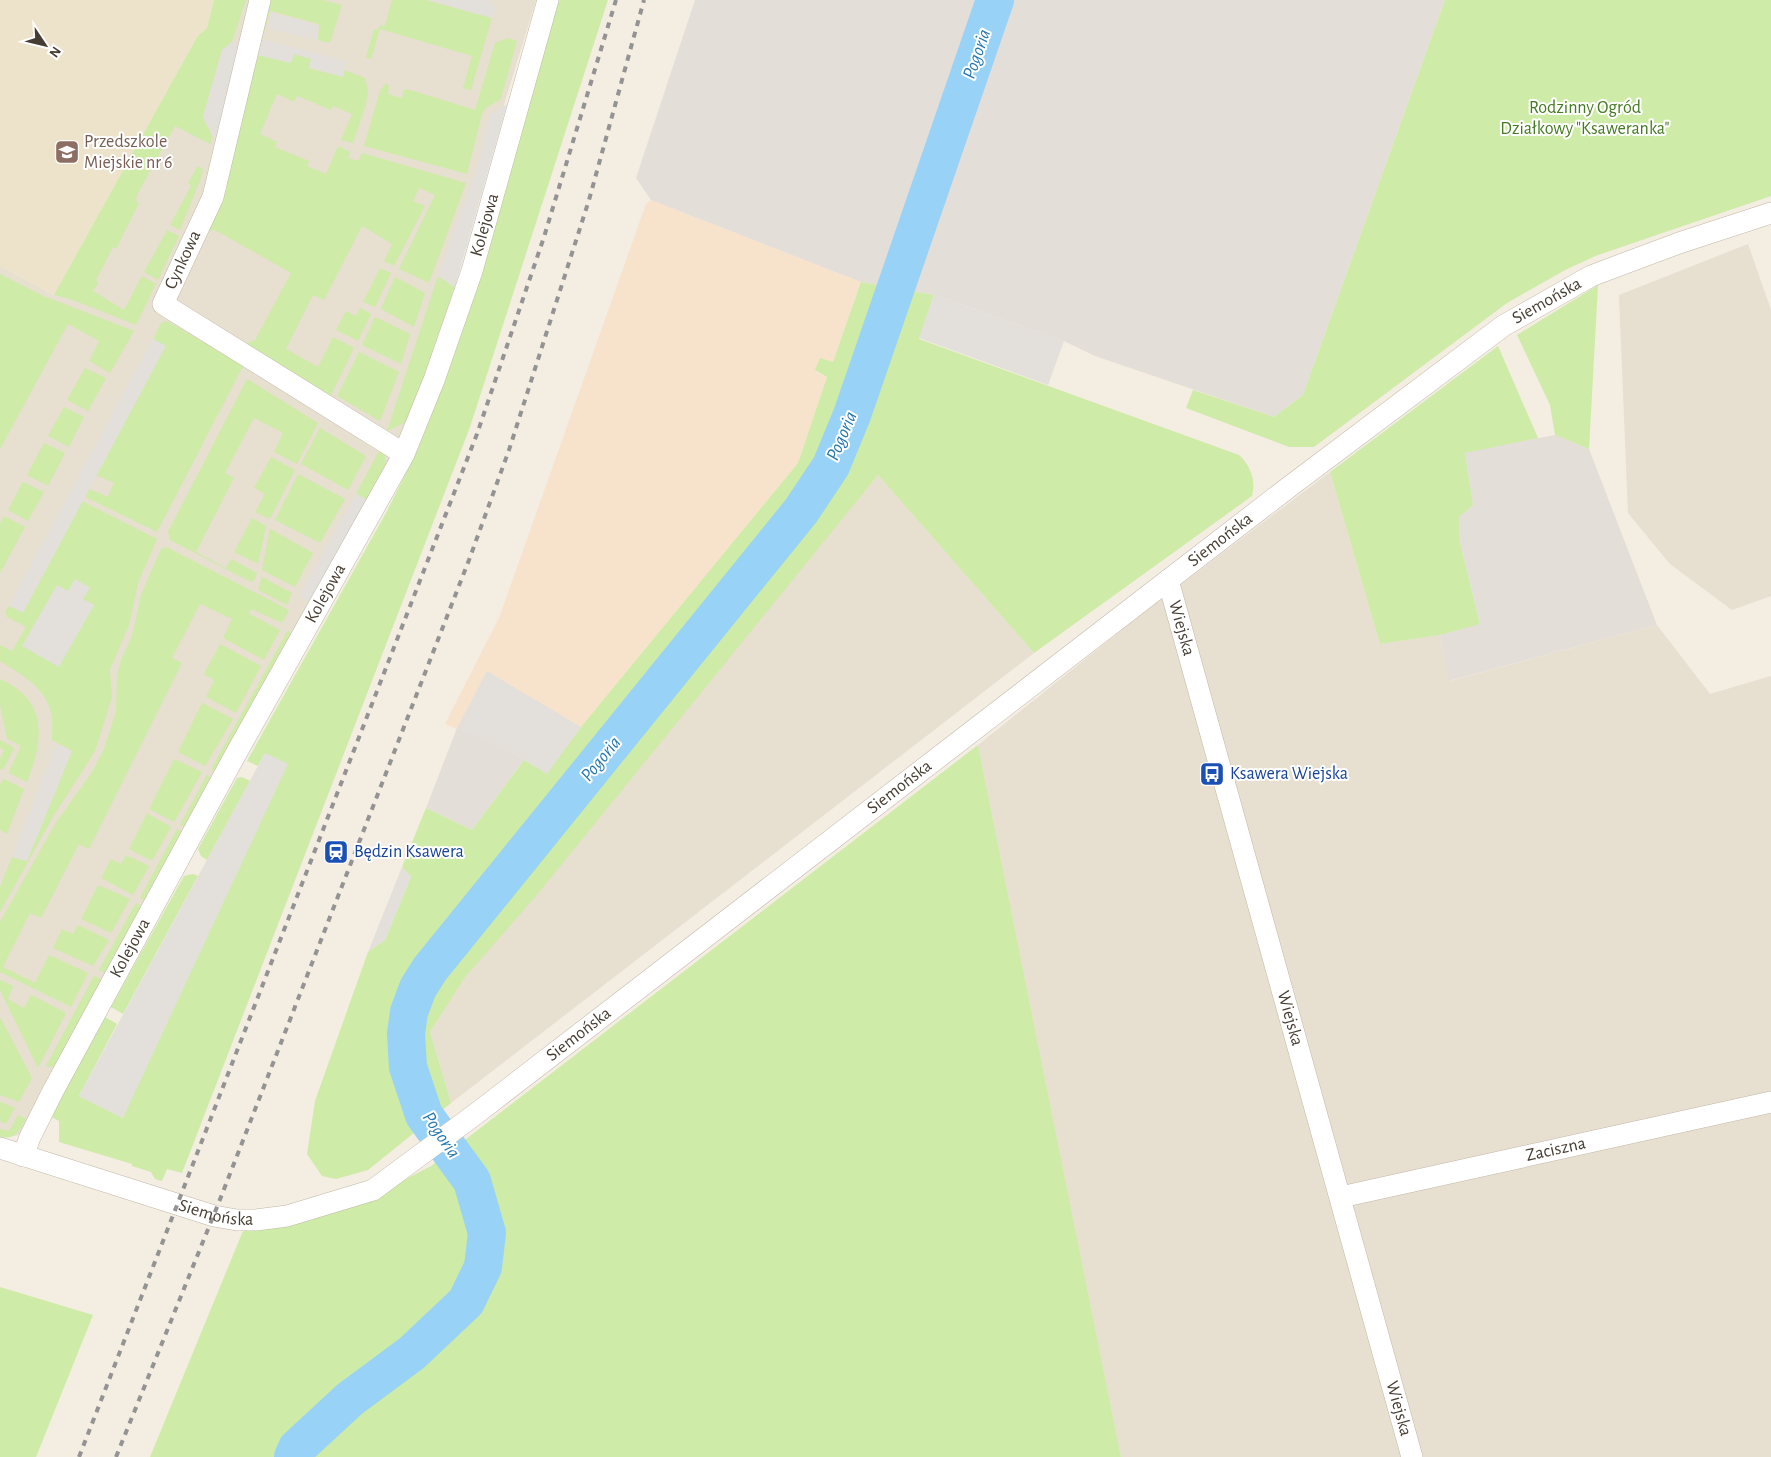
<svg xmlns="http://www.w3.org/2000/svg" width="1771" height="1457" viewBox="0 0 1771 1457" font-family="'Alegreya Sans',sans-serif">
<rect width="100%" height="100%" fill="#f3ede2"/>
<!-- residential -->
<g fill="#e7dfd0">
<path d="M214,0H536L408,418L390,464L19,1135L0,1138V266L54,295L207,28Z"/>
<path d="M1748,244L1771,310V596L1732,610L1670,564L1628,513L1619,295Z"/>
<path d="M1330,472L1380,644L1440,635L1450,681L1657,625L1710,694L1771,676V1457H1121L978,745L1143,613Z"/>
<path d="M878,475L1034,653L451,1103L430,1032L466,976Z"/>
</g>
<!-- commercial -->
<path fill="#f7e3cb" d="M651,200L861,282L833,362L815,371L827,377L798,463L581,727L547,774L503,747L445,724L499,618L646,204Z"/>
<!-- industrial -->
<g fill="#e4ded8">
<path d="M695,0H1445L1303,395L1274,417L1095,356L1064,341L934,295L861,282L651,200L636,178Z"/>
<path d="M1555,435L1589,449L1657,625L1449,681L1440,635L1480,623L1459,538V517L1473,505L1465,452Z"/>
<path d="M457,728L503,747L524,760L472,830L426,808Z"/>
</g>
<!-- education -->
<path fill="#ede3cb" d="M0,0H214L207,28L197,37L54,295L0,266Z"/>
<!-- green -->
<g fill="#ceeba7">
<path d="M214,0H246L232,42L222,50L203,117L213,137L210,144L175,126L138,193L135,201L139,203L116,249L113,247L96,280L98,283L93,291L124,310L142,276L156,284L136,325L73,300L54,295L197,37L207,28Z"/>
<path d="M267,0H323L342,5L330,43L318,40L319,24L270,11L258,55L291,63L293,54L312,59L309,68L343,76L344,70L365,78L368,90L366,104L353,143L341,140L352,114L333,106L331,110L297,96L294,102L277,94L260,134L277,142L275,147L309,161L307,166L326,174L338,146L350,152L348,158L358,161L362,153L466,183L429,283L399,269L435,195L419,188L413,201L425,206L394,266L384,261L392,244L362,226L324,300L313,295L286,349L318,367L333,337L354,348L330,397L242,345L255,340L291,273L215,230L202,233Z"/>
<path d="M392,0H427L492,18L471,90L463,88L472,56L380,29L371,59L366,57L374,29L378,30L380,25L385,26Z"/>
<path d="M556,0H608L470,427L182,1173L167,1169L162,1181L155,1179L151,1172L132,1166V1164L59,1142V1121L50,1116L105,1017L117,1024L79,1096L123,1118L265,753L258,766L247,761L386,513L418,449L437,401Z"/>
<path d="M1445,0H1771V196L1598,255L1567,269L1507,303L1314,447H1289L1186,408L1193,390L1274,417L1303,395Z"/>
<path d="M507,38L517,41L501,99L486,108L482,114L467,174L364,146L380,91L386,83L389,86L388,94L402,98L404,90L407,89L475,110L495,43Z"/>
<path d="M198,166L203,170L201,178L180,230L170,225L191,186L188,183Z"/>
<path d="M167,230L179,236L158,280L144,272Z"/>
<path d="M380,268L391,273L375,307L363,302Z"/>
<path d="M0,274L41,295L134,331L110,373L89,361L99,341L68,324L0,449Z"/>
<path d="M438,276L455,287L412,414L404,423L387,431Z"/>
<path d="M395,277L425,293L414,327L381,309Z"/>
<path d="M861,282L934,295L919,339L1239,455C1251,466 1256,481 1252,496L1034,653L878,475L536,896L466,976L430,1032L451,1103L368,1170L336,1179L322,1176L307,1154L315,1101L368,952L385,940L411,877L402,867L426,808L472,830L524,760L547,773L581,727L798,463L827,377L815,370L820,358L833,362Z"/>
<path d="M1598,285L1589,449L1555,435L1550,405L1517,335Z"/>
<path d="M360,308L371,314L358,341L336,330L346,311L356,316Z"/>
<path d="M375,317L410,334L401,364L362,345Z"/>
<path d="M165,321L174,325L243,366L157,532L85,497L89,489L108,497L114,483L96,475L165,346L153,339L161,323Z"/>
<path d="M1498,346L1538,438L1465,453L1473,505L1459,517V538L1480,624L1440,635L1380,644L1330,472Z"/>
<path d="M359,352L399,372L380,421L337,396Z"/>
<path d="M85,368L106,378L88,411L67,400Z"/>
<path d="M247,379L318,423L297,464L274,452L283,433L254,418L225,473L234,478L196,552L226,568L231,559L257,573L254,581L251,582L170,540L168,532Z"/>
<path d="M64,407L84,417L69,447L48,436Z"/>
<path d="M320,428L366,456L348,490L301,464Z"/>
<path d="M44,443L65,453L48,486L27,475Z"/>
<path d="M380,449C395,462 377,486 370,501L356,494Z"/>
<path d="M271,457L295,470L270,519L255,512L265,494L254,488Z"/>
<path d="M298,474L345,499L320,543L275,520Z"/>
<path d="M23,482L44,492L28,521L8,510Z"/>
<path d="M82,501L157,539L138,583L129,625L110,670L112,697L95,751L54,815L0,912V887L12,857L27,861L72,751L52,740C52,730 53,718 50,709C43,686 19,673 0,661V645L12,651L26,627L7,617L5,612L9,606L23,612Z"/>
<path d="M4,516L25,527L0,573V524Z"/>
<path d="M252,518L266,526L258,564L234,552Z"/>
<path d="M270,529L313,553L295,587L262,570Z"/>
<path d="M166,547L289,610L282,623L251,609L249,614L280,630L264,660L223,638L232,619L200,604L172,658L182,663L89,849L79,844L41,918L30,913L3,967L35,983L49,955L88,973L71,1007L0,972V922L55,824L92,772L104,749L116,711L117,676L121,660L132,636L141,595L161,549Z"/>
<path d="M262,577L292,593L287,605L258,590Z"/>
<path d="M288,630L291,634L218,772L211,769Z"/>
<path d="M220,644L261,666L236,713L206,697L214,680L204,674Z"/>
<path d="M0,679C48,700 44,740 27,782L9,773V771L20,748V745L7,739L0,705Z"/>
<path d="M202,703L233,719L205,766L178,752Z"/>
<path d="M0,740L13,747L14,749L3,770L0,769V759L4,750L0,748Z"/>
<path d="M978,745L1121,1457H150L243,1231L375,1195L431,1166Z"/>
<path d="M174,759L202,772L174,822L149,809Z"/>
<path d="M207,775L213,779L186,828L180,825Z"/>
<path d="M242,777L250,781L207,860L201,856L198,849L237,778Z"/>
<path d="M4,779L24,789L7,834L0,830V784Z"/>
<path d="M147,813L171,827L152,861L129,849Z"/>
<path d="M177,829L184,833L146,901L140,898Z"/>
<path d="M126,855L149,866L133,895L101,878L111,859L121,864Z"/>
<path d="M193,874L198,876L123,1014L111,1007L184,876Z"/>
<path d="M98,885L130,899L111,933L81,919Z"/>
<path d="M136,903L142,907L106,973L99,970Z"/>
<path d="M78,925L109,940L93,966L53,948L62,929L73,934Z"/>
<path d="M94,976L102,980L56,1065L53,1067L46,1066Z"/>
<path d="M0,980L13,986L8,999L24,1008L31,995L66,1013L38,1068L0,990Z"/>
<path d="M0,1017L32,1078L19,1102L0,1095Z"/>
<path d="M0,1102L15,1108L6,1124L0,1121Z"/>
<path d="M18,1115L26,1119C19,1131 16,1140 0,1137V1129L9,1131Z"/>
<path d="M0,1287L93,1315L36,1457H0Z"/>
</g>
<!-- parking -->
<g fill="#e3e0db">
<path d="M427,0H486L491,2L496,9L492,18Z"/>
<path d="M271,13L319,26L317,40L267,28Z"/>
<path d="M262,39L347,61L343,77L309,68L311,59L294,54L291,63L258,55Z"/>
<path d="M232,42L239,46L218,138L213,137L203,117L222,50Z"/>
<path d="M507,104L455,287L438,276L477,167L490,115Z"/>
<path d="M934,295L1064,341L1048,385L919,338Z"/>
<path d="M153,339L166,346L23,613L9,606Z"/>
<path d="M356,494L370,501L311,603L299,596Z"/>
<path d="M75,579L90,588L83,599L94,605L59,667L22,646L57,585L68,591Z"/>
<path d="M487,671L581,727L547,774L503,747L457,728Z"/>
<path d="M57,744L72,751L27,861L12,857Z"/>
<path d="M265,753L288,764L123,1118L79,1096Z"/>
<path d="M402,867L411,877L385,940L368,952Z"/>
</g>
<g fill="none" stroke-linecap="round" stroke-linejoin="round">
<!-- river -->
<path stroke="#98d2f6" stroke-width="38" d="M293,1457L297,1448L350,1399L412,1353L466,1302L483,1267L487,1233L472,1181L424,1115L408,1067L406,1034L409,1012L418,988L430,969L801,511L831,466L852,415L995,0"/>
<defs>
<g id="street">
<path d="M260,0L213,197L163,304L404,454"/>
<path id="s1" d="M1168,580L1412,1457"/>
<path id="s2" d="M0,1148L214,1216L237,1220H256L287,1216L373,1190L477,1113L1289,487L1503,326L1591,276L1679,243L1771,213"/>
<path id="s3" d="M23,1156L30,1137L53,1091L233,759L404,454L434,380L472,271L548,0"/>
<path id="s4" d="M1341,1197L1771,1102"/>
</g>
</defs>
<!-- street casing -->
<use href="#street" stroke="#c2b8a7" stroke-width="22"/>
<!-- street -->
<use href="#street" stroke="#fff" stroke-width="21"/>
<!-- rail -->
<g stroke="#939393" stroke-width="4" stroke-dasharray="6 6" stroke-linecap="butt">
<path d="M79,1457L477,434L544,237L616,0"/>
<path d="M116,1457L219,1202L469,560L509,450L589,200L644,0"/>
</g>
</g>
<!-- icons -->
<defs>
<symbol id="school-square" viewBox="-11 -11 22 22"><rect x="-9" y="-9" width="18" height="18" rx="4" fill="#8d6e63" stroke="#fff"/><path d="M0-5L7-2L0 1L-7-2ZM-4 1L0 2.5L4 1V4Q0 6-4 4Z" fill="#fff"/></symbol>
<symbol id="bus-square" viewBox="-11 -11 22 22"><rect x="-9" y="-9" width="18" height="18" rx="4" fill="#1a4fb4" stroke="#fff"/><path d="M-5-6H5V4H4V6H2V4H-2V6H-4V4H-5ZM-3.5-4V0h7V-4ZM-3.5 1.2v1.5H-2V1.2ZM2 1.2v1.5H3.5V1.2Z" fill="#fff"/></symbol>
<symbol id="station-square" viewBox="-11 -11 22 22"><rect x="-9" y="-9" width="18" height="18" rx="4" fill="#1a4fb4" stroke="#fff"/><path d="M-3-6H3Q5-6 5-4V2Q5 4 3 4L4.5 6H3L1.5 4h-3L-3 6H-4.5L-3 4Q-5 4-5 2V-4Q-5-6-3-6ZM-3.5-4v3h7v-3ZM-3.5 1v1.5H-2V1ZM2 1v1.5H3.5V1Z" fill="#fff"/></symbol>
</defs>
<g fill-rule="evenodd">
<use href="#school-square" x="53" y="138" width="28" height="28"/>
<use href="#bus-square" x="1198" y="760" width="28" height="28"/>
<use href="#station-square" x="322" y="838" width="28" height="28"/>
</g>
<g text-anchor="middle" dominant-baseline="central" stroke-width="4" stroke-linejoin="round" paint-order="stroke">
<!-- park labels -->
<g font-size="18" fill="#457a22" stroke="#fff">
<text x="1585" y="108">Rodzinny Ogród<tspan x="1585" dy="21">Działkowy "Ksaweranka"</tspan></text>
</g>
<!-- education labels -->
<g font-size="18" fill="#785e54" stroke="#fff" text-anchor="start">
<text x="84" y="142">Przedszkole<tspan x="84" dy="21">Miejskie nr 6</tspan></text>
</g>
<!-- street labels -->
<g font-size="18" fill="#453d32" stroke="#fff">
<text stroke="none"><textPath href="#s3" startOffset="1042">Kolejowa</textPath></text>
<text transform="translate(183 260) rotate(-65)">Cynkowa</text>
<text stroke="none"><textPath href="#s2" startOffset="1861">Siemońska</textPath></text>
<text stroke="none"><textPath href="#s2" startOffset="1456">Siemońska</textPath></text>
<text stroke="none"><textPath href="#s3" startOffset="639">Kolejowa</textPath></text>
<text stroke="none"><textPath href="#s1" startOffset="50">Wiejska</textPath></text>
<text stroke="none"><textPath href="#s2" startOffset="1051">Siemońska</textPath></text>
<text stroke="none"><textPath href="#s3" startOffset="234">Kolejowa</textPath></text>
<text stroke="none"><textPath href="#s1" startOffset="455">Wiejska</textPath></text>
<text stroke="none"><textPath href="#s2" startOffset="646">Siemońska</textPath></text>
<text stroke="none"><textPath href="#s4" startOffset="220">Zaciszna</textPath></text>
<text stroke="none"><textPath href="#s2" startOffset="226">Siemońska</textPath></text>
<text stroke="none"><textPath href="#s1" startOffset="860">Wiejska</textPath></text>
</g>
<!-- transit labels -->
<g font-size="18" fill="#164399" stroke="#fff" text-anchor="start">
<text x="1230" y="774">Ksawera Wiejska</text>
<text x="354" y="852">Będzin Ksawera</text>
</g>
<!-- water labels -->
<g font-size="19" font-style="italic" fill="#2378b0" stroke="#fff">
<text transform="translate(977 54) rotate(-71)">Pogoria</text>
<text transform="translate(842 436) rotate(-67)">Pogoria</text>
<text transform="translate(601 759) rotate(-51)">Pogoria</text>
<text transform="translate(441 1135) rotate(56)">Pogoria</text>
</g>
</g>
<!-- north arrow -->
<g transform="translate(45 45) rotate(125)" stroke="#ffffff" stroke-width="4" paint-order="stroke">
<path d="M0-4L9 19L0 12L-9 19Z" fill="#453d32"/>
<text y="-8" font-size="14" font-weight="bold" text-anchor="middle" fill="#453d32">N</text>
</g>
</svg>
